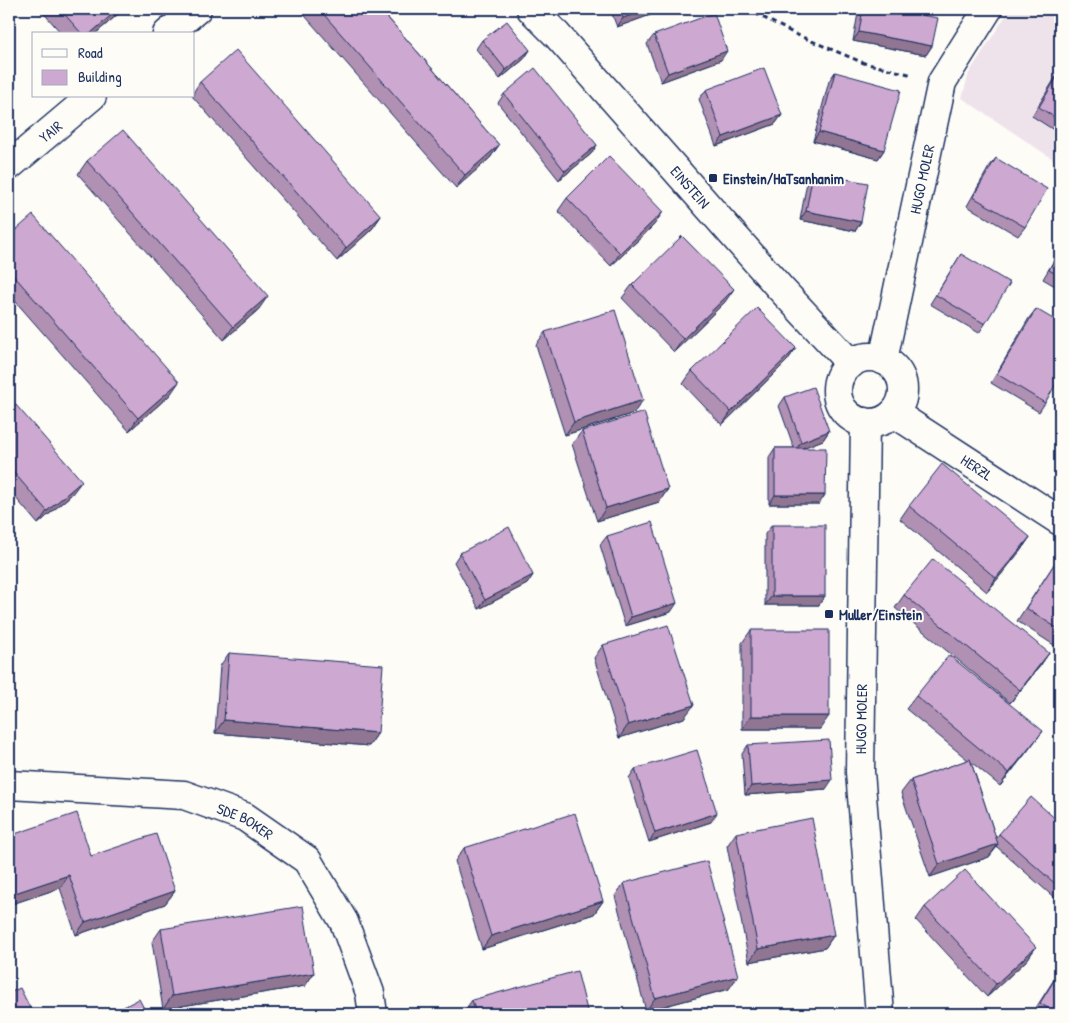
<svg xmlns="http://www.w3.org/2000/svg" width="1069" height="1023" viewBox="0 0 1069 1023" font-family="'Patrick Hand',sans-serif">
<rect width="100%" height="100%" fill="#fdfcf7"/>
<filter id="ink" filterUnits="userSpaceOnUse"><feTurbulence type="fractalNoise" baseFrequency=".02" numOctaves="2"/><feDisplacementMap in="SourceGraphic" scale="10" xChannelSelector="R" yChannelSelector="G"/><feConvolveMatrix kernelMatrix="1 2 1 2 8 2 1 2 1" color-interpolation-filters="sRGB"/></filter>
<g filter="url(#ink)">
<!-- built -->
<path fill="#efe3eb" d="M1010,9H1060V164L962,98L969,73Z"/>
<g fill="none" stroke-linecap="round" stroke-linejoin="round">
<defs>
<g id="street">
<path d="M167,34L197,9"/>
<path id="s1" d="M9,166L92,96"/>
<path id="s2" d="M883,360L942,82L988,9"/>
<path d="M865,422L860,772L880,1014"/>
<path id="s3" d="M9,785L184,795L245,817L307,860L344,922L370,993L373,1014"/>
</g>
<g id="secondary">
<path id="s4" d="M531,9L557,35L780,288L851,364"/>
<circle cx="870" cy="390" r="33"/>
<path id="s5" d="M894,413L1060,521"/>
</g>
</defs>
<!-- street casing -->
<use href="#street" stroke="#1b2f5e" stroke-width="31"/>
<!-- secondary casing -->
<use href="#secondary" stroke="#1b2f5e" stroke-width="31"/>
<!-- path -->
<path stroke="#1b2f5e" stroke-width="3" stroke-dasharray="5 4" stroke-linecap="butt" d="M747,9L795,34L864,63L913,75"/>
<!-- street -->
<use href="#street" stroke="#fdfcf7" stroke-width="28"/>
<!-- secondary -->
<use href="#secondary" stroke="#fdfcf7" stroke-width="28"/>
</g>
<!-- wall -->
<g fill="#b090b3" stroke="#1b2f5e">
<path d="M40,9H124L95,34H62Z"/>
<path d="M299,9H380L499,145L490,158L456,188Z"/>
<path d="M610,9H667L617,27Z"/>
<path d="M806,9H814L812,12Z"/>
<path d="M861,9H889L932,46L926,55L853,41L858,13Z"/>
<path d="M654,35L721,60L661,82L647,44Z"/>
<path d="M482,40L530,50L524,59L500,79L476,49Z"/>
<path d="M1060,70V134L1032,116Z"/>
<path d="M835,72L884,150L878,159L813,141L829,81Z"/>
<path d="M200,82L381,216L372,229L337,261L192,96H194V91Z"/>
<path d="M706,90L782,115L775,124L716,146L699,99Z"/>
<path d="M504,94L597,145L591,154L559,180L498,103Z"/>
<path d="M996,158L1025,227L1018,236L967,206L989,167Z"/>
<path d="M87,161L259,309L224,340L78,174Z"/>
<path d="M813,173L861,222L855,231L800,220L807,182Z"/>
<path d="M567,198L654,225L611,266L558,211Z"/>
<path d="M9,236L170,395L129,431L9,294Z"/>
<path d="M1060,250V289L1043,279Z"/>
<path d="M961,254L985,324L979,333L930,304Z"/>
<path d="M632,285L725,302L674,352L622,298Z"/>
<path d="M1036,309L1045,403L1039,412L991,383L1029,318Z"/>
<path d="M545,332L634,413L565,435L536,345Z"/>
<path d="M796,348L787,361L722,425L683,384L692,371Z"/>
<path d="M9,397L72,494L38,524L9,490Z"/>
<path d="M785,397L829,431L823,440L801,448L819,504H769V457L775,448H794L779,406Z"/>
<path d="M582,431L668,489L659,502L597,521L572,444Z"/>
<path d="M909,506L1030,537L1021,550L987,592L900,519Z"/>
<path d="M772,525L819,605H765V534Z"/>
<path d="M607,536L671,612L625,626L600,545Z"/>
<path d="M460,553L533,575L527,584L479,609L454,562Z"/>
<path d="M1060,555V649L1017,621Z"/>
<path d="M904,595L1049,653L1040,666L1010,703L895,608Z"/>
<path d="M751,630L820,729H742V643Z"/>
<path d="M603,645L684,718L619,738L594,658Z"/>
<path d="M229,653L378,733L369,746L215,733L220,666Z"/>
<path d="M916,696L1033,744L1000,786L971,762L996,838L999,834L1060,823V899L1058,901L997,847L989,857L930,877L901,793L911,780L968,760L906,709Z"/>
<path d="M748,745L826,789L745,795L742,754Z"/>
<path d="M635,769L711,822L649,842L629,778Z"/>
<path d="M736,833L834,935L825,948L749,962L727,846Z"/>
<path d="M9,836L91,856L175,891L165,904L76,935L60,888L9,905Z"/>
<path d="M464,848L603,901L594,914L482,949L455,861Z"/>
<path d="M624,883L729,989L646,1011L615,896Z"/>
<path d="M925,907L1036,947L1027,960L987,997L916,920Z"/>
<path d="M161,929L314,973L305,986L163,1009L152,942Z"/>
<path d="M1060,970V1014H1032Z"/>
<path d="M472,1000L588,1014H463V1013Z"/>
</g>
<!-- shaded-wall -->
<g fill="#907692" stroke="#1b2f5e">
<path d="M118,9H124L95,34H90Z"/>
<path d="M648,9H667L617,27L623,18Z"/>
<path d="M859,32L932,46L926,55L853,41Z"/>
<path d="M530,50L524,59L500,79L506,70Z"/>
<path d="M727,51L721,60L661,82L668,73Z"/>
<path d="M782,115L775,124L716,146L723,137Z"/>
<path d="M819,132L884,150L878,159L813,141Z"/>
<path d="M499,145L490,158L456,188L465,175Z"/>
<path d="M597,145L591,154L559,180L565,171Z"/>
<path d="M806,211L861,222L855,231L800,220Z"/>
<path d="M663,212L654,225L611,266L620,253Z"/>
<path d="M381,216L372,229L337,261L346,248Z"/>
<path d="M734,289L725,302L674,352L683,339Z"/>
<path d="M268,296L259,309L224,340L233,327Z"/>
<path d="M796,348L787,361L722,425L731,412Z"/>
<path d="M179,382L170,395L129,431L138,418Z"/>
<path d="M643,400L634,413L565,435L574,422Z"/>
<path d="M829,431L823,440L795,451L801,442Z"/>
<path d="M82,481L72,494L38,524L47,511Z"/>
<path d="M668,489L659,502L597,521L606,508Z"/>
<path d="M775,495H825L819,504H769Z"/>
<path d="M1030,537L1021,550L987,592L996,578Z"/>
<path d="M533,575L527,584L479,609L485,600Z"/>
<path d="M772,596H825L819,605H765Z"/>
<path d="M677,603L671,612L625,626L631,617Z"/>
<path d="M1049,653L1040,666L1010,703L1020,690Z"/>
<path d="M694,705L684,718L619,738L628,725Z"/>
<path d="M751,716H829L820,729H742Z"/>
<path d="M224,720L378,733L369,746L215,733Z"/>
<path d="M1043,731L1033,744L1000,786L1009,773Z"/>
<path d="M832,780L826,789L745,795L751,786Z"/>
<path d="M717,813L711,822L649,842L655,833Z"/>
<path d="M998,844L989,857L930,877L939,864Z"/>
<path d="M69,875L60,888L9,905V895Z"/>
<path d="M175,891L165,904L76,935L85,922Z"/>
<path d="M603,901L594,914L482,949L491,936Z"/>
<path d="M834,935L825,948L749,962L758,949Z"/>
<path d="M1036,947L1027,960L987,997L996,984Z"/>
<path d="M314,973L305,986L163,1009L172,996Z"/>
<path d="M738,976L729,989L646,1011L655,998Z"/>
</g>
<!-- building -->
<g fill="#cda8d0" stroke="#1b2f5e">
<path d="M60,9H118L90,34H82Z"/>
<path d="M319,9H380L499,145L465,175Z"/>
<path d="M620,9H648L623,18Z"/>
<path d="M863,9H889L938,18L932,46L859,32Z"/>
<path d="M714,13L727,51L668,73L654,35Z"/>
<path d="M507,21L530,50L506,70L482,40Z"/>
<path d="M236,50L381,216L346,248L200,82Z"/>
<path d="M535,68L597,145L565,171L504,94Z"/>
<path d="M764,68L782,115L723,137L706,90Z"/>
<path d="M835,72L901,90L884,150L819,132Z"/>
<path d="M1060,72V121L1039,107Z"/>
<path d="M123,130L268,296L233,327L87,161Z"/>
<path d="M609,156L663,212L620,253L567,198Z"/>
<path d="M996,158L1047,189L1025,227L973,197Z"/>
<path d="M813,173L868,183L861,222L806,211Z"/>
<path d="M33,215L179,382L138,418L9,270V236Z"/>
<path d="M682,236L734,289L683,339L632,285Z"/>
<path d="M1060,251V276L1049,270Z"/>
<path d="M961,254L1010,283L985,324L936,295Z"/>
<path d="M757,308L796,348L731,412L692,371Z"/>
<path d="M1036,309L1060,323V377L1045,403L997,374Z"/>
<path d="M615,310L643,400L574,422L545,332Z"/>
<path d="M813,387L829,431L801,442L785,397Z"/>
<path d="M9,397L82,481L47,511L9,467Z"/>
<path d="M644,412L668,489L606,508L582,431Z"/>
<path d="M775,448H826L825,495H775Z"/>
<path d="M942,464L1030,537L996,578L909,506Z"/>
<path d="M652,522L677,603L631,617L607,536Z"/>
<rect x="772" y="525" width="53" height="71"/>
<path d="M509,527L533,575L485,600L460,553Z"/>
<path d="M1060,555V630L1026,608Z"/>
<path d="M933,559L1049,653L1020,690L904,595Z"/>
<path d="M668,625L694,705L628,725L603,645Z"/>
<rect x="751" y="630" width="78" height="86"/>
<path d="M229,653L383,665L378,733L224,720Z"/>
<path d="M949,655L1043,731L1009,773L916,696Z"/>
<path d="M829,740L832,780L751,786L748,745Z"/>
<path d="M697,750L717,813L655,833L635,769Z"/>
<path d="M970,759L998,844L939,864L911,780Z"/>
<path d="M1031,797L1060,823V888L999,834Z"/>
<path d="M77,813L91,856L156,834L175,891L85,922L69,875L9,895V836Z"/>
<path d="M575,813L603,901L491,936L464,848Z"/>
<path d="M812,818L834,935L758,949L736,833Z"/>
<path d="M707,861L738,976L655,998L624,883Z"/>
<path d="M965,870L1036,947L996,984L925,907Z"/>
<path d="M303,906L314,973L172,996L161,929Z"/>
<path d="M577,971L588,1014H476L472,1000Z"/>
<path d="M1060,971V1014H1057L1040,1003Z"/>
<path d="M20,988L33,1014H9V993Z"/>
<path d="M139,999L147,1014H110Z"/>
</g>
</g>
<!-- markers -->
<g fill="#1b2f5e" stroke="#fdfcf7" stroke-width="2">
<rect x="708" y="173" width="10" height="10" rx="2.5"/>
<rect x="824" y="609" width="10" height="10" rx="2.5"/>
</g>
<g text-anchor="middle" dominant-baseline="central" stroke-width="4" stroke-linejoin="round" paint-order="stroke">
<!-- street labels -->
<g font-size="15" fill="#1b2f5e" stroke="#fdfcf7">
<text stroke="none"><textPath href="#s1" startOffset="54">YAIR</textPath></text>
<text stroke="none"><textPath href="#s2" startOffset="185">HUGO MOLER</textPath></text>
<text stroke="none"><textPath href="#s4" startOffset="239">EINSTEIN</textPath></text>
<text stroke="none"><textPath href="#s5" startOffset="99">HERZL</textPath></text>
<text transform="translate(861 719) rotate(-89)">HUGO MOLER</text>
<text stroke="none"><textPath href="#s3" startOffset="242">SDE BOKER</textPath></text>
</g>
<!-- poi labels -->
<g font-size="15" font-weight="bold" fill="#1b2f5e" stroke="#fdfcf7" text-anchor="start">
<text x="723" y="178">Einstein/HaTsanhanim</text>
<text x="839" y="614">Muller/Einstein</text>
</g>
</g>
<!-- margin -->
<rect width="1069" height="1023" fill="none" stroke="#fdfcf7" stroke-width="30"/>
<rect x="15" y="15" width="1039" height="993" fill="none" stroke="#1b2f5e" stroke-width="2" filter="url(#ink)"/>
<!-- legend -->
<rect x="32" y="32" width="162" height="65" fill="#fdfcf7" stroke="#a3aaba"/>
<rect x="42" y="49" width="25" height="8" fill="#fdfcf7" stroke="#a3aaba"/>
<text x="78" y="58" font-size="15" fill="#1b2f5e">Road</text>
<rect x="42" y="70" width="25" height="15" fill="#cda8d0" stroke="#a3aaba"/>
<text x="78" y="82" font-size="15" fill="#1b2f5e">Building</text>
</svg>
